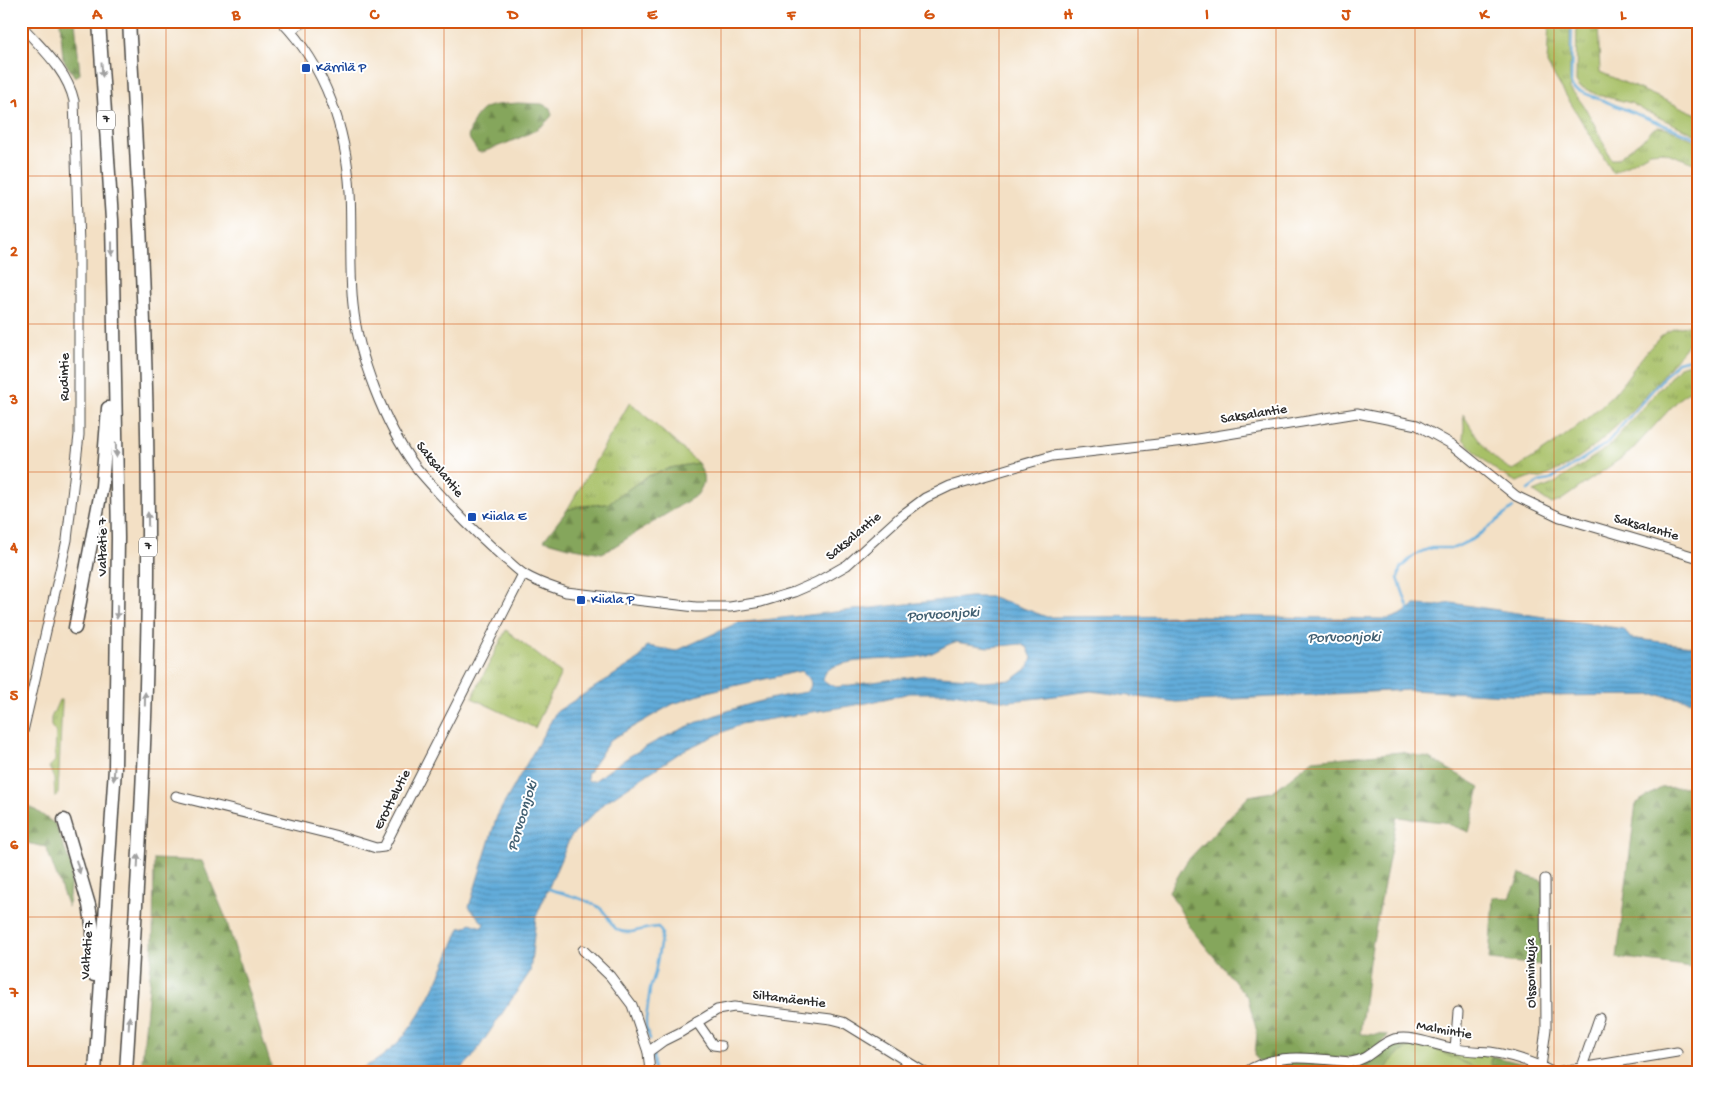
<svg xmlns="http://www.w3.org/2000/svg" width="1720" height="1093" viewBox="0 0 1720 1093" font-family="'Gochi Hand',sans-serif">
<defs>
<pattern id="grass-tufts" width="24" height="20" patternUnits="userSpaceOnUse" patternTransform="scale(1.25)"><rect width="24" height="20" fill="#a7c066"/><path d="M3 7l-1-3M5 7V3M7 7l1-3M15 17l-1-3M17 17v-4M19 17l1-3" fill="none" stroke="#889c54"/></pattern>
<pattern id="forest-firs" width="22" height="20" patternUnits="userSpaceOnUse" patternTransform="scale(1.25)"><rect width="22" height="20" fill="#85a65b"/><path d="M5 1l3.5 6h-7zM16 11l3.5 6h-7z" fill="#6d874b"/></pattern>
<pattern id="water-rules" width="6" height="5" patternUnits="userSpaceOnUse" patternTransform="scale(1.25)"><rect width="6" height="5" fill="#62acda"/><path d="M0 2.5h6" fill="none" stroke="#518cb1"/></pattern>
</defs>
<rect width="100%" height="100%" fill="#fff"/>
<filter id="ink" filterUnits="userSpaceOnUse"><feTurbulence type="fractalNoise" baseFrequency=".02" numOctaves="2"/><feDisplacementMap in="SourceGraphic" scale="10" xChannelSelector="R" yChannelSelector="G"/><feConvolveMatrix kernelMatrix="1 2 1 2 8 2 1 2 1" color-interpolation-filters="sRGB"/></filter>
<filter id="wash" filterUnits="userSpaceOnUse"><feTurbulence type="fractalNoise" baseFrequency=".0096" numOctaves="4" result="noise"/><feDisplacementMap in="SourceGraphic" scale="20" xChannelSelector="R" yChannelSelector="G"/><feGaussianBlur stdDeviation="1.12" result="paint"/><feColorMatrix in="noise" values="0 0 0 0 0 0 0 0 0 0 0 0 0 0 0 0 0 1.4 0 .05"/><feComposite in="paint" operator="in"/></filter>
<g filter="url(#wash)">
<rect width="100%" height="100%" fill="#f3e0c5"/>
<!-- grass -->
<g fill="url(#grass-tufts)" stroke="#697648">
<path d="M1549,21H1570V89C1588,106 1600,137 1611,159H1617L1647,136L1653,129L1658,127L1669,129L1699,142V165L1662,151L1650,152L1613,173L1547,64Z"/>
<path d="M1577,21H1598L1600,72L1699,115V136L1645,111L1631,103L1598,95L1579,86L1576,81Z"/>
<path d="M1699,325V344L1689,342L1659,380L1624,419L1597,444L1567,466L1541,478L1531,477L1517,482C1495,473 1479,456 1463,439L1464,427L1463,414C1475,434 1490,460 1513,470C1548,450 1581,425 1611,397C1629,379 1652,335 1676,328C1683,326 1691,326 1699,325Z"/>
<path d="M1699,360V385L1681,397L1630,452L1560,501L1552,504L1534,492L1553,484L1607,448L1680,366Z"/>
<path d="M630,402L698,463L670,468L646,477L607,504L580,506L567,510Z"/>
<path d="M506,630L561,673L535,728L472,698Z"/>
<path d="M59,700H61L62,702L58,794L55,797L54,779L49,767L55,761L56,733L51,726V718Z"/>
<path d="M1414,1042L1492,1056L1490,1062L1491,1065L1512,1072H1485L1429,1047L1416,1046Z"/>
</g>
<!-- forest -->
<g fill="url(#forest-firs)" stroke="#586843">
<path d="M60,21H75L80,74L75,77L63,59Z"/>
<path d="M518,103L542,104L550,108L552,115C541,133 503,144 483,152H478L468,137C478,103 486,106 518,103Z"/>
<path d="M698,463C705,477 706,482 697,495L610,549L602,553L569,547L544,540L567,510L580,506L607,504L646,477L670,468Z"/>
<path d="M1401,752L1429,758L1480,787L1469,832L1443,822L1397,817L1369,962L1360,1034L1388,1035L1384,1041L1362,1057L1258,1061L1255,1055L1257,1032L1248,998L1191,929L1169,891L1187,861L1249,796L1272,792L1313,760Z"/>
<path d="M1699,786V968L1633,959L1617,958L1636,803L1661,788Z"/>
<path d="M21,800L55,824L72,868L68,907L46,847L21,842Z"/>
<path d="M154,859L202,861L225,916L273,1072H141L153,943Z"/>
<path d="M1520,874L1543,881L1542,965L1489,960L1493,897L1510,898Z"/>
<path d="M1403,1042H1414L1416,1046C1401,1050 1391,1058 1385,1072H1252L1280,1061L1314,1062L1359,1065L1367,1061L1393,1044Z"/>
<path d="M1492,1056L1532,1066L1531,1072H1512L1491,1065L1490,1062Z"/>
</g>
<!-- pitch -->
<path fill="#a7c066" stroke="#697648" d="M1416,1046L1429,1047L1485,1072H1385C1391,1058 1401,1050 1416,1046Z"/>
<!-- water -->
<path fill="url(#water-rules)" stroke="#466c82" fill-rule="evenodd" d="M970,597H993L1047,617L1208,616L1389,619L1402,614L1415,605L1436,606L1451,603L1624,629L1630,638L1699,647V702L1660,695L1530,696L1409,690L1176,702L1091,691L1040,698L1009,701L952,693H910L867,703L741,724L684,750L604,803L570,838L536,917L530,972L472,1058L458,1072H352C361,1068 372,1064 380,1058C422,1028 440,974 460,928L466,927L470,923L482,927L484,924L469,907L497,816L556,712L639,659L647,646L676,651L737,623ZM955,642L989,647L1020,644L1027,647L1032,658L1028,668L1012,680L983,682L970,678L925,675L836,687L829,684L823,680C824,674 826,671 831,668C852,657 898,661 923,656C934,654 944,645 955,642ZM801,671C809,677 815,683 807,692C750,700 692,721 642,749C625,758 610,770 594,781H588L587,775L610,740L673,704L711,691Z"/>
<g fill="none" stroke-linecap="round" stroke-linejoin="round">
<!-- stream -->
<g stroke="#62acda" stroke-width="2.5">
<path d="M1572,21L1571,85L1574,89L1699,139"/>
<path d="M1528,490L1539,482L1550,480L1606,444L1677,362L1699,357"/>
<path d="M1409,610L1398,578L1400,569L1410,559L1418,553L1431,548H1454L1475,538L1513,508"/>
<path d="M546,888C563,894 586,898 600,908C609,914 610,928 620,931C633,935 645,927 658,927L662,933L655,973L650,989L646,1019V1027L650,1039"/>
<path d="M653,1051L654,1072"/>
</g>
</g>
</g>
<g filter="url(#ink)">
<g fill="none" stroke-linecap="round" stroke-linejoin="round">
<defs>
<g id="minor">
<path d="M281,21C326,67 346,129 350,192C352,230 349,268 353,305C358,356 385,425 415,466C428,482 442,496 455,511C471,528 487,543 504,558C511,563 517,570 525,575C538,583 552,587 566,592L696,607H730L761,602L794,592L817,582L847,565L901,516L925,498L950,486L1052,456L1185,441L1357,413L1417,425L1453,445L1516,496L1560,517L1699,558"/>
<path d="M21,25C42,49 67,70 74,101L79,245V435L67,540L21,740"/>
<path d="M290,30L306,21"/>
<path d="M176,796L334,835L376,848L384,847L523,574"/>
<path d="M583,950L610,976L632,1005L648,1052L650,1072"/>
<path d="M697,1022L713,1045L721,1046"/>
<path d="M1455,1049L1458,1012"/>
<path d="M648,1052L663,1041L681,1032L717,1010L734,1007L831,1019L843,1022L924,1072"/>
<path d="M1541,1067L1546,1029L1545,879"/>
<path d="M1582,1067L1599,1018"/>
<path d="M1246,1072C1276,1051 1317,1059 1351,1062C1369,1060 1378,1044 1394,1039C1413,1035 1433,1045 1451,1048C1464,1051 1477,1051 1490,1052C1512,1055 1532,1062 1552,1072"/>
<path d="M1556,1072L1677,1052"/>
</g>
<g id="highway">
<path d="M75,628L102,486L108,408"/>
<path d="M64,820L89,905L93,930L94,975"/>
<path d="M95,1072L115,768L118,538L112,220L99,21"/>
<path d="M126,1072C137,892 149,713 148,533C148,362 139,192 129,21"/>
</g>
</defs>
<!-- minor casing -->
<use href="#minor" stroke="#494642" stroke-width="11"/>
<!-- highway casing -->
<use href="#highway" stroke="#494642" stroke-width="15"/>
<!-- minor -->
<use href="#minor" stroke="#fff" stroke-width="9"/>
<!-- highway -->
<use href="#highway" stroke="#fff" stroke-width="12"/>
</g>
<!-- one-way arrows -->
<defs><path id="oneway-solid" d="M-6-.8H1V-3.2L6.5 0L1 3.2V.8H-6Z" transform="scale(1.25)"/></defs>
<g fill="#a0a0a0">
<use href="#oneway-solid" transform="translate(102 70) rotate(86)"/>
<use href="#oneway-solid" transform="translate(112 249) rotate(90)"/>
<use href="#oneway-solid" transform="translate(116 450) rotate(89)"/>
<use href="#oneway-solid" transform="translate(148 519) rotate(-91)"/>
<use href="#oneway-solid" transform="translate(117 612) rotate(91)"/>
<use href="#oneway-solid" transform="translate(145 699) rotate(-89)"/>
<use href="#oneway-solid" transform="translate(114 774) rotate(94)"/>
<use href="#oneway-solid" transform="translate(138 861) rotate(-87)"/>
<use href="#oneway-solid" transform="translate(78 867) rotate(74)"/>
<use href="#oneway-solid" transform="translate(129 1023) rotate(-87)"/>
</g>
</g>
<!-- grid -->
<path fill="none" stroke="#d5540f" stroke-width="1" stroke-opacity="0.55" d="M166,21V1072M305,21V1072M444,21V1072M582,21V1072M721,21V1072M860,21V1072M999,21V1072M1138,21V1072M1276,21V1072M1415,21V1072M1554,21V1072M21,176H1699M21,324H1699M21,472H1699M21,621H1699M21,769H1699M21,917H1699"/>
<!-- markers -->
<g fill="#1a4fb4" stroke="#fff" stroke-width="2">
<rect x="301" y="63" width="10" height="10" rx="2.5"/>
<rect x="467" y="512" width="10" height="10" rx="2.5"/>
<rect x="576" y="595" width="10" height="10" rx="2.5"/>
</g>
<g text-anchor="middle" dominant-baseline="central" stroke-width="4" stroke-linejoin="round" paint-order="stroke">
<!-- shield labels -->
<g fill="#fff" stroke="#6b6b6b" stroke-width="1">
<rect x="97" y="110.5" width="18" height="19" rx="4"/>
<rect x="139" y="537.5" width="18" height="19" rx="4"/>
</g>
<g font-size="12" font-weight="bold" fill="#2b2b2b">
<text x="106" y="120">7</text>
<text x="148" y="547">7</text>
</g>
<!-- transit labels -->
<g font-size="14" fill="#164399" stroke="#fff" text-anchor="start">
<text x="316" y="68">Kärrilä P</text>
<text x="482" y="517">Kiiala E</text>
<text x="591" y="600">Kiiala P</text>
</g>
<!-- street labels -->
<g font-size="14" fill="#2b2b2b" stroke="#fff">
<text transform="translate(65 377) rotate(-90)">Rudintie</text>
<text transform="translate(1254 415) rotate(-9)">Saksalantie</text>
<text transform="translate(439 470) rotate(51)">Saksalantie</text>
<text transform="translate(1646 528) rotate(16)">Saksalantie</text>
<text transform="translate(854 537) rotate(-40)">Saksalantie</text>
<text transform="translate(103 547) rotate(-90)">Valtatie 7</text>
<text transform="translate(393 800) rotate(-63)">Erottelutie</text>
<text transform="translate(88 950) rotate(-86)">Valtatie 7</text>
<text transform="translate(1532 973) rotate(-91)">Olssoninkuja</text>
<text transform="translate(789 1000) rotate(7)">Siltamäentie</text>
<text transform="translate(1444 1031) rotate(10)">Malmintie</text>
</g>
<!-- water labels -->
<g font-size="15" font-style="italic" fill="#415f71" stroke="#fff">
<text transform="translate(943 615) rotate(-4)">Porvoonjoki</text>
<text transform="translate(1344 638) rotate(-1)">Porvoonjoki</text>
<text transform="translate(523 816) rotate(-73)">Porvoonjoki</text>
</g>
</g>
<!-- margin -->
<rect width="1720" height="1093" fill="none" stroke="#fff" stroke-width="55"/>
<rect x="28" y="28" width="1664" height="1038" fill="none" stroke="#d5540f" stroke-width="2"/>
<g font-size="16" text-anchor="middle" font-weight="bold" fill="#d5540f">
<text x="97" y="19">A</text>
<text x="236" y="19">B</text>
<text x="374" y="19">C</text>
<text x="513" y="19">D</text>
<text x="652" y="19">E</text>
<text x="791" y="19">F</text>
<text x="929" y="19">G</text>
<text x="1068" y="19">H</text>
<text x="1207" y="19">I</text>
<text x="1346" y="19">J</text>
<text x="1484" y="19">K</text>
<text x="1623" y="19">L</text>
<text x="14" y="107">1</text>
<text x="14" y="256">2</text>
<text x="14" y="404">3</text>
<text x="14" y="552">4</text>
<text x="14" y="700">5</text>
<text x="14" y="849">6</text>
<text x="14" y="997">7</text>
</g>
</svg>
